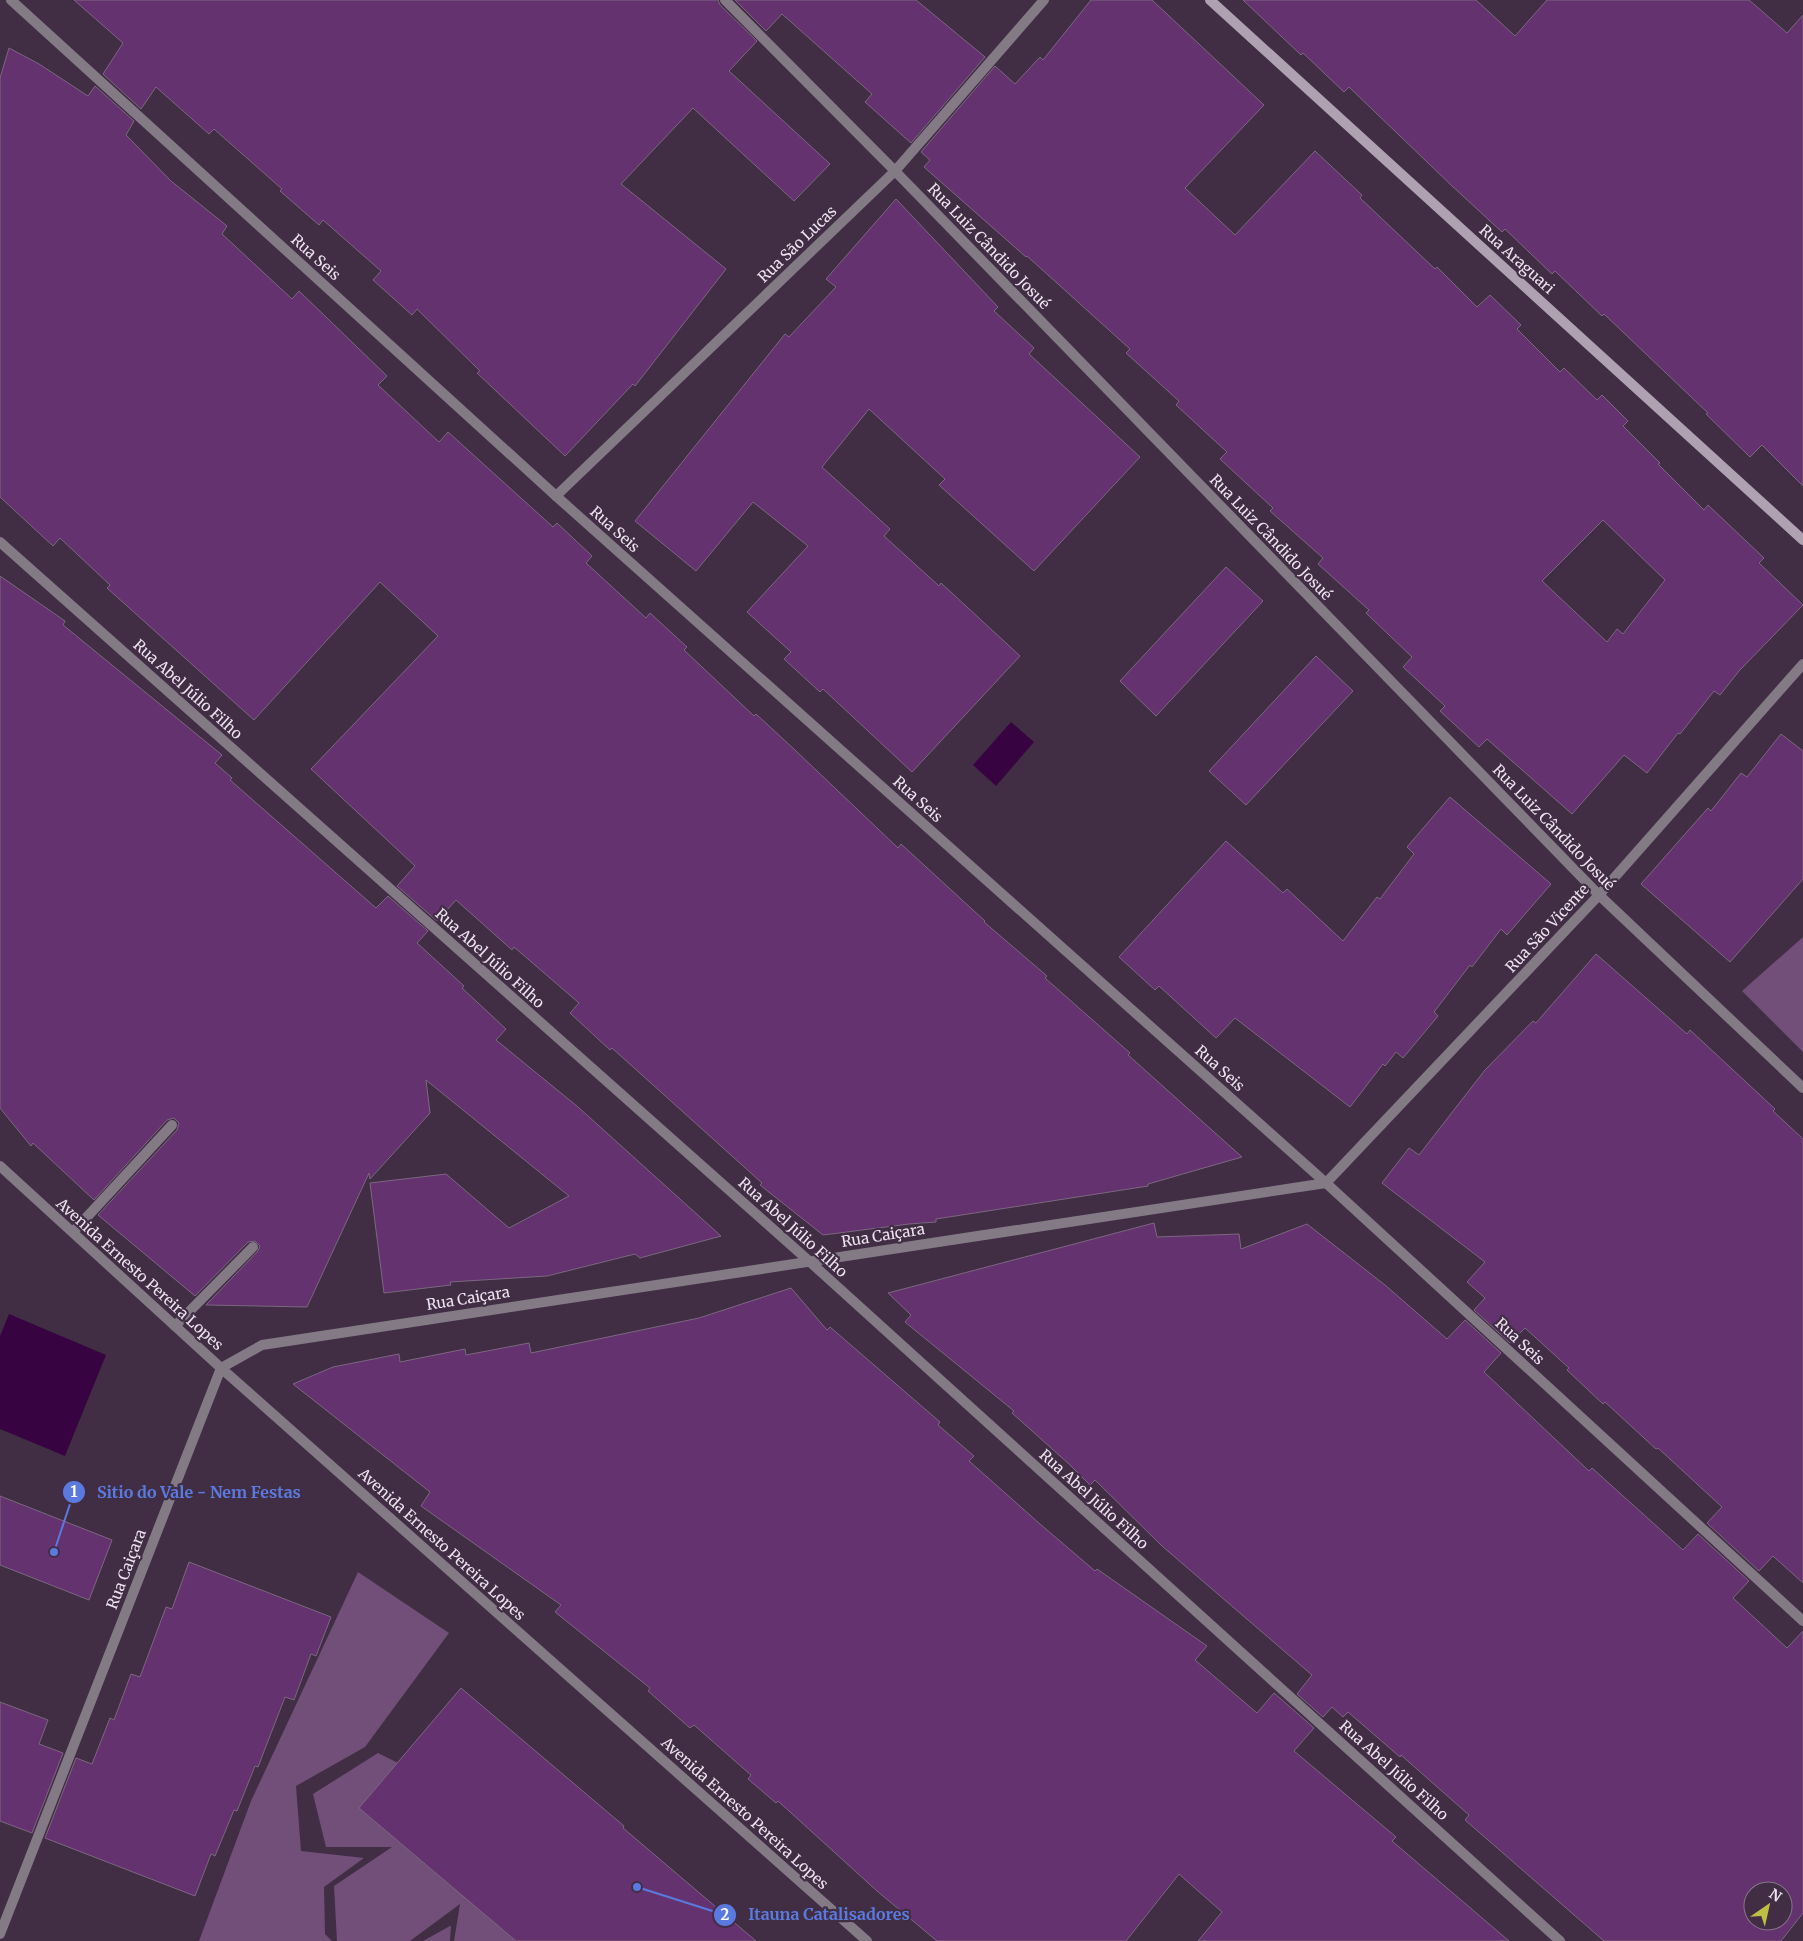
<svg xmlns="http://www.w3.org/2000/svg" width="1803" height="1941" viewBox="0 0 1803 1941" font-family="Merriweather,serif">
<rect width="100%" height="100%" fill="#412e45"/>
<!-- green -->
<g fill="#714f79">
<path d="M1803,937V1052L1742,991Z"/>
<path d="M358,1572L449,1633L365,1747L296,1786L301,1851L364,1858L324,1887L325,1934L332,1941H199L251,1801Z"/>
<path d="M378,1753L525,1826L518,1941H454L460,1904L410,1941H337L334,1886L392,1847H326L313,1794Z"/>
<path d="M451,1926L450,1941H423L450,1926Z"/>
</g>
<!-- water -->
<g fill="#370441">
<path d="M1011,722L1034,742L996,786L973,765Z"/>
<path d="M9,1314L106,1355L65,1456L0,1429V1336Z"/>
</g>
<!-- building -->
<g fill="#64326e" stroke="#7c6780" fill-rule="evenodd">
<path d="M74,0H718L720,5L757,41L729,71L830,164L794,201L693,108L621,184L726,269L635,386L633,384L565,456L477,373L480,371L417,309L412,315L373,280L381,271L323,220L319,225L280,191L282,189L214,129L209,134L156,87L141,109L103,74L123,43Z"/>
<path d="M735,0H916L985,57L911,143L865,102L872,94L782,14L766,31Z"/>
<path d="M1091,0H1152L1264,105L1185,188L1235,235L1315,151L1362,195L1360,198L1435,269L1437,267L1477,307L1490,295L1521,325L1517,329L1560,372L1564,368L1597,400L1602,395L1628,421L1623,426L1660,463L1658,464L1704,510L1708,505L1764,558L1759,563L1803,605L1739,671L1720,695L1714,691L1680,734L1678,733L1647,773L1624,755L1572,814L1487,739L1479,747L1440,711L1445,706L1403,667L1412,657L1366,613L1369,610L1318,564L1323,558L1270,511L1273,508L1220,459L1227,452L1176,405L1179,401L1126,353L1130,349L1027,256L1026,257L924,167L930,160L921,152L995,66L1015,84L1040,57L1043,60ZM1603,520L1665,580L1623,634L1617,629L1607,642L1542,581Z"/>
<path d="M1243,0H1476L1515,36L1547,0H1749L1787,33L1803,15V486L1762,445L1750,457L1706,414L1708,413L1604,314L1602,316L1555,271L1552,274L1505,229L1502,232L1451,185L1349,87L1344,92L1303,53L1301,55Z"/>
<path d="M9,48L39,64L88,96L95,86L134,121L126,135L171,181L227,226L222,234L292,299L299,291L387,376L378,385L439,442L448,432L553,527L557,523L592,556L586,563L646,618L650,613L687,647L684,650L754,716L756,714L796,751L898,848L901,844L985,921L984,922L1047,976L1045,978L1130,1053L1128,1055L1242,1157L1148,1184V1186L936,1219V1222L909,1224L823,1235L760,1185L762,1183L612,1048L610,1050L570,1013L579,1003L514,947L512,950L456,900L437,921L397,886L415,866L311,769L438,636L380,582L254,720L107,588L110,585L60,538L53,546L0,497V78Z"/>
<path d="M896,199L998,307L994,311L1034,348L1029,354L1140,457L1034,571L939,485L945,479L869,409L822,467L890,529L884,536L939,586L941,583L1020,656L912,772L823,689L820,692L784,659L791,652L747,612L808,546L753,502L696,571L635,521L785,334L789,337L836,287L826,279Z"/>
<path d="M1226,567L1263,601L1156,716L1120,681Z"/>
<path d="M0,576L65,621L63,625L222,755L215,763L232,778L230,780L376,908L388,896L428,931L417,943L464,986L462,988L506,1029L496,1040L578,1107L721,1236L640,1258L635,1254L547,1276L450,1282L451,1285L384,1293L370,1183L446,1174L509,1228L569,1196L426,1080L430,1113L370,1179L369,1173L307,1307L206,1305L258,1251L260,1246L255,1241L248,1242L195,1296L98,1215L177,1130L179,1123L174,1118L167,1120L94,1200L33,1143L31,1146L0,1108Z"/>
<path d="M1316,656L1353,691L1246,805L1209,771Z"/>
<path d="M1781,734L1803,751V879L1730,962L1641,884L1708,808L1711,811L1741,773L1747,777Z"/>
<path d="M1450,797L1551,884L1507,935L1501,929L1472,967L1470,965L1434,1012L1438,1016L1403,1058L1396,1052L1385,1066L1383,1064L1350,1107L1235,1018L1216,1038L1159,986L1155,990L1119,957L1226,841L1283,893L1287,889L1343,941L1377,897L1380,899L1414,854L1407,847Z"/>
<path d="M1596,954L1687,1034L1690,1030L1775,1109L1773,1111L1803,1139V1583L1773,1556L1759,1571L1707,1523L1722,1507L1658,1448L1656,1449L1605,1402L1603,1404L1567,1370L1569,1368L1525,1328L1510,1343L1474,1310L1485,1298L1467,1282L1485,1262L1382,1183L1409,1148L1419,1155L1485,1070L1533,1021L1536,1023Z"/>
<path d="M1154,1223L1157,1237L1239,1234L1241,1249L1307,1224L1385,1285L1447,1339L1465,1320L1501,1353L1484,1372L1589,1471L1592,1468L1683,1550L1698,1534L1749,1581L1733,1598L1787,1648L1803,1631V1913L1781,1941H1604L1465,1820L1469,1815L1401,1755L1400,1757L1348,1712L1343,1717L1332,1707L1323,1717L1297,1694L1312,1675L1162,1546L1095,1480L1090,1485L1069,1464L1012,1413L1014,1411L905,1322L911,1315L888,1293ZM1753,1891H1783V1921H1753Z"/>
<path d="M791,1288L827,1330L830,1327L940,1422L938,1425L974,1456L969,1461L1040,1524L1095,1571L1097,1569L1207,1646L1195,1660L1257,1713L1274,1693L1314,1728L1294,1751L1396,1837L1392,1841L1509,1941H1198L1222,1912L1179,1874L1126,1941H937L877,1891L778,1801L776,1803L748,1779L751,1775L694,1725L690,1728L648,1691L650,1688L555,1612L561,1605L421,1506L430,1492L293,1384L333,1367L399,1354L400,1362L465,1349L466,1355L529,1343L531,1353L699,1318Z"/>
<path d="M0,1496L112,1540L89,1600L0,1565Z"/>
<path d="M189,1562L331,1617L316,1656L311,1654L294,1700L285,1697L258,1767L255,1766L237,1811L234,1810L215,1856L211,1854L195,1896L45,1838L76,1758L92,1764L110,1718L114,1720L131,1674L140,1677L166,1607L172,1609Z"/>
<path d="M461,1688L624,1826L623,1828L756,1941H516L359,1808Z"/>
<path d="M0,1702L48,1720L39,1744L63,1753L32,1833L0,1821Z"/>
</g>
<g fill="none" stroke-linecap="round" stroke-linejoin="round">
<!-- lane -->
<g stroke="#847a86" stroke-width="10">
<path d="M73,1232L172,1125"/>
<path d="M175,1326L253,1247"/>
</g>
<!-- street -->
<g stroke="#847a86" stroke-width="10">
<path d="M11,0L556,496L1326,1183L1803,1621"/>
<path d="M725,0L895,171L1599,895L1803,1088"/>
<path d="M556,496L895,171L1044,0"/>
<path d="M0,542L809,1261L1560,1941"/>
<path d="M0,1166L221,1368L867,1941"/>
<path d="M0,1934L221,1368L262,1345L1326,1183L1599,895L1803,664"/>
</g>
<!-- secondary -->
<path stroke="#afa0b2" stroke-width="10" d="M1210,0L1803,540"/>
</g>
<g text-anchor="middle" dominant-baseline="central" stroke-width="4.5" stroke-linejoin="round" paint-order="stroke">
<!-- street labels -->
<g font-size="15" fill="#ede1ef" stroke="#412e45">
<text transform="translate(797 244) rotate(-44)">Rua São Lucas</text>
<text transform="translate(989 246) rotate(46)">Rua Luiz Cândido Josué</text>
<text transform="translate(316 257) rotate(42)">Rua Seis</text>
<text transform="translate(1517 259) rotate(42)">Rua Araguari</text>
<text transform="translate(615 529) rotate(42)">Rua Seis</text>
<text transform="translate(1271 537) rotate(46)">Rua Luiz Cândido Josué</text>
<text transform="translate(188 689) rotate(42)">Rua Abel Júlio Filho</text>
<text transform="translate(918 799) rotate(42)">Rua Seis</text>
<text transform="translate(1554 827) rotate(46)">Rua Luiz Cândido Josué</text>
<text transform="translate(1547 928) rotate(-47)">Rua São Vicente</text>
<text transform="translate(490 958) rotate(42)">Rua Abel Júlio Filho</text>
<text transform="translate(1220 1068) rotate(42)">Rua Seis</text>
<text transform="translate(793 1227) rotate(42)">Rua Abel Júlio Filho</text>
<text transform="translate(883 1235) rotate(-9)">Rua Caiçara</text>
<text transform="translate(140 1274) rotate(42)">Avenida Ernesto Pereira Lopes</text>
<text transform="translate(468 1298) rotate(-9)">Rua Caiçara</text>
<text transform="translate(1520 1341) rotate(43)">Rua Seis</text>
<text transform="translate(1094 1499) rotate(42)">Rua Abel Júlio Filho</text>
<text transform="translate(442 1544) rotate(42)">Avenida Ernesto Pereira Lopes</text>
<text transform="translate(126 1569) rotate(-69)">Rua Caiçara</text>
<text transform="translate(1394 1770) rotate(42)">Rua Abel Júlio Filho</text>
<text transform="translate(745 1813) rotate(42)">Avenida Ernesto Pereira Lopes</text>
</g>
</g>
<!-- callouts -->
<path fill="none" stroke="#5b7adf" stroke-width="2" d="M54 1552L74 1492M637 1887L725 1915"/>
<g fill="#5b7adf" stroke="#412e45" stroke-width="2">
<circle cx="54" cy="1552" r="5"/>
<circle cx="637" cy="1887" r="5"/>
<circle cx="74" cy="1492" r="12"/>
<circle cx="725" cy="1915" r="12"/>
</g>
<g font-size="15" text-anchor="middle" font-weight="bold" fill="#fff">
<text x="74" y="1497">1</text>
<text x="725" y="1920">2</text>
</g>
<g font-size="16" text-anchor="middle" font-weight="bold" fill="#5b7adf" stroke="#412e45" stroke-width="4.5" stroke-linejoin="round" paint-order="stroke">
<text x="199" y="1498">Sitio do Vale - Nem Festas</text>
<text x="829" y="1920">Itauna Catalisadores</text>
</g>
<!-- north arrow -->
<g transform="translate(1768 1906) rotate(34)"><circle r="24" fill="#412e45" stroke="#867689"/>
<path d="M0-4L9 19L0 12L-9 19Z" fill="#bdbf43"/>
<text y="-8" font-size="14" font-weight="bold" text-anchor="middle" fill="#ede1ef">N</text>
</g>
</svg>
